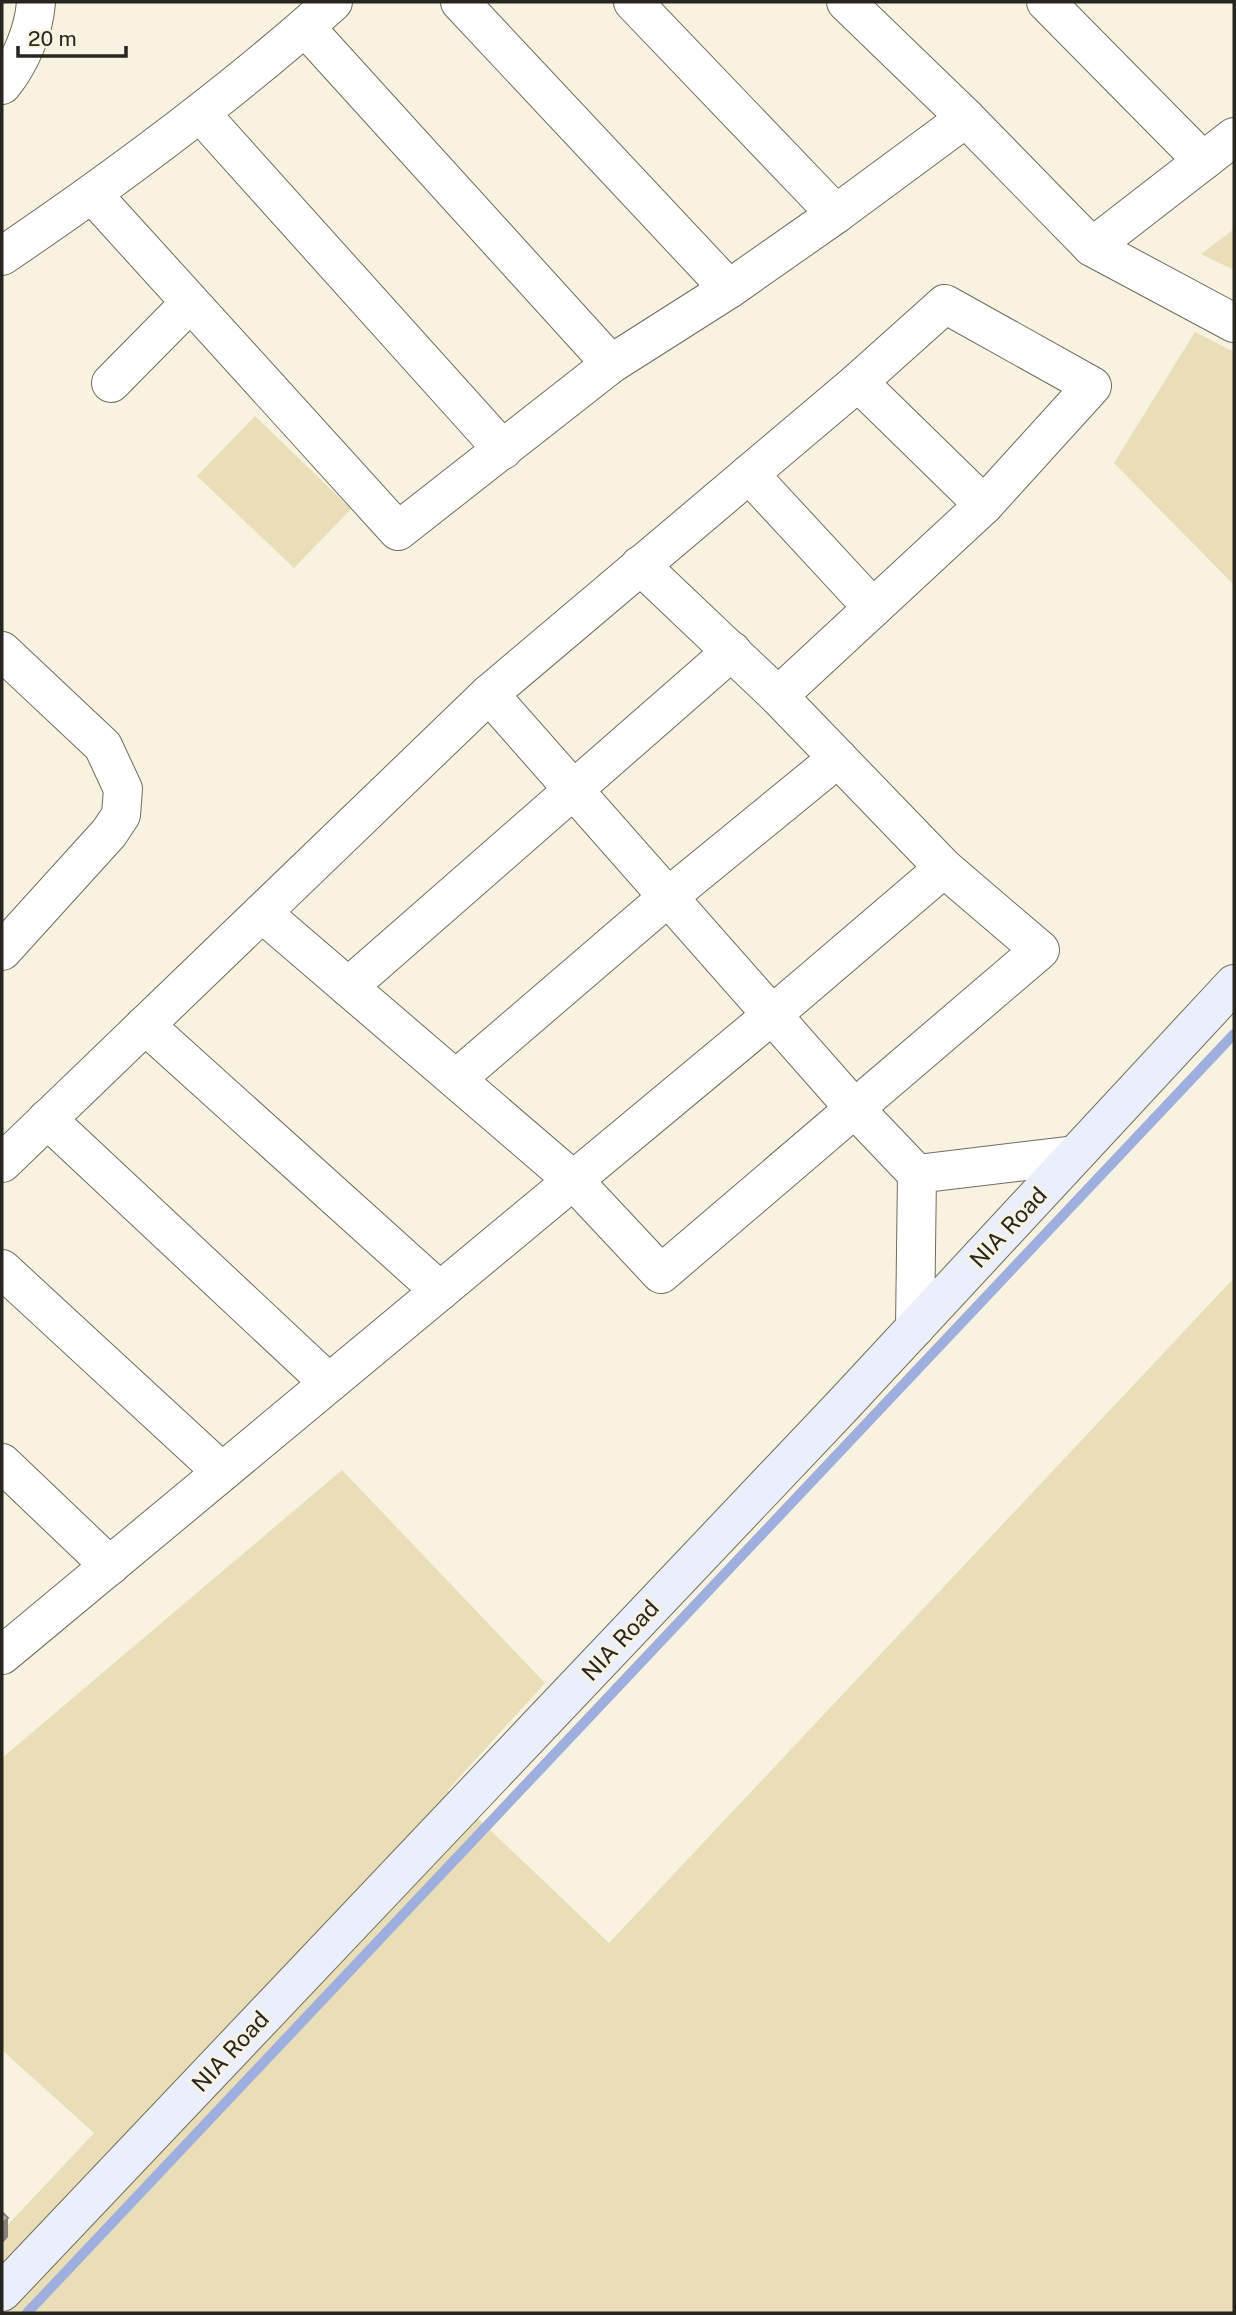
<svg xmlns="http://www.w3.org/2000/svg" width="1236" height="2315" viewBox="0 0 1236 2315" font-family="'Public Sans',sans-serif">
<rect width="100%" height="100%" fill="#f8f3e0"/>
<!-- green -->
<g fill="#e9deb8">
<path d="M1234,229V270L1201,254Z"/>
<path d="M1195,332L1234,352V585L1114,463Z"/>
<path d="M255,416L351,509L294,568L197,476Z"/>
<path d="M1234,1278V2313H2V2231L94,2133L2,2050V1758L342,1470L545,1683L448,1790L609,1943Z"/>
</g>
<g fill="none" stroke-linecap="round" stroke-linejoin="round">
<!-- stream -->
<path stroke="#9eaede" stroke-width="10" d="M27,2313L1234,1034"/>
<defs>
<g id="street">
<path d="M460,2L729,289"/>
<path d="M633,2L836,214"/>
<path d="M846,2L966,118L1092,247L1234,323"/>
<path d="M1046,2L1203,161"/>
<path d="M305,27L611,364"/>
<path d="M2,85C20,63 34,31 36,2"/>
<path d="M200,113L503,450"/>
<path d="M93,195L398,531L611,364L729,289L836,214L966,118"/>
<path d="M1092,247L1234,137"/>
<path d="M2,256C117,178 229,95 333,2"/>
<path d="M858,382L984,505"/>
<path d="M111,383L190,303"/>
<path d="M749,474L873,608"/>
<path d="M2,651L103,746L123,789L121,815L109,833L2,951"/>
<path d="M489,694L855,1109L917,1174"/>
<path d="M262,913L573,1180L661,1274L1040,950L944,868L778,696L640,565"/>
<path d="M348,987L732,651"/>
<path d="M145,1025L440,1291"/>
<path d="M456,1079L668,897L838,758"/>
<path d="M47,1119L329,1383"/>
<path d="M2,1163L489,694L858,382L945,304L1092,386L984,505L778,696"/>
<path d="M2,1269L222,1472"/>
<path d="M915,1328L917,1174L1075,1155"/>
<path d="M2,1463L110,1566"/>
<path d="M2,1655L772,1015L944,868"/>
</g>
<path id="secondary" d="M2,2292L845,1403L1234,984"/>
</defs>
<!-- street casing -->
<use href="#street" stroke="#706c5b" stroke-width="40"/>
<!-- secondary casing -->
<use href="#secondary" stroke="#706c5b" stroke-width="40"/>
<!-- street -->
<use href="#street" stroke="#fff" stroke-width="38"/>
<!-- secondary -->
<use href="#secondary" stroke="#ebeffb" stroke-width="38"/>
</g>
<!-- shaded-wall -->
<path fill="#888477" d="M8,2218V2237L2,2244V2224Z"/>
<!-- building -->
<path fill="#c2bdaa" stroke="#888477" stroke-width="2" d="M2,2212L8,2218L2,2224Z"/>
<g text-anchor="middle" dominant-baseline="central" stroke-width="5" stroke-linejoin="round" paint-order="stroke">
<!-- street labels -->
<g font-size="23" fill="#27251e" stroke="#f8f3e0">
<text transform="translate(1008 1227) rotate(-47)">NIA Road</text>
<text transform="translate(620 1640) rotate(-47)">NIA Road</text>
<text transform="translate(230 2051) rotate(-47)">NIA Road</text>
</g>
</g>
<!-- border -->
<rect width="1236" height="2315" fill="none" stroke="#27251e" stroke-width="7"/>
<!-- scale -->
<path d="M18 46v10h108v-10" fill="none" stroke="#27251e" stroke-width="3.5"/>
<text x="28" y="46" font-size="21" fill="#27251e" stroke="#f8f3e0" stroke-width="5" paint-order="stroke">20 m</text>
</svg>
